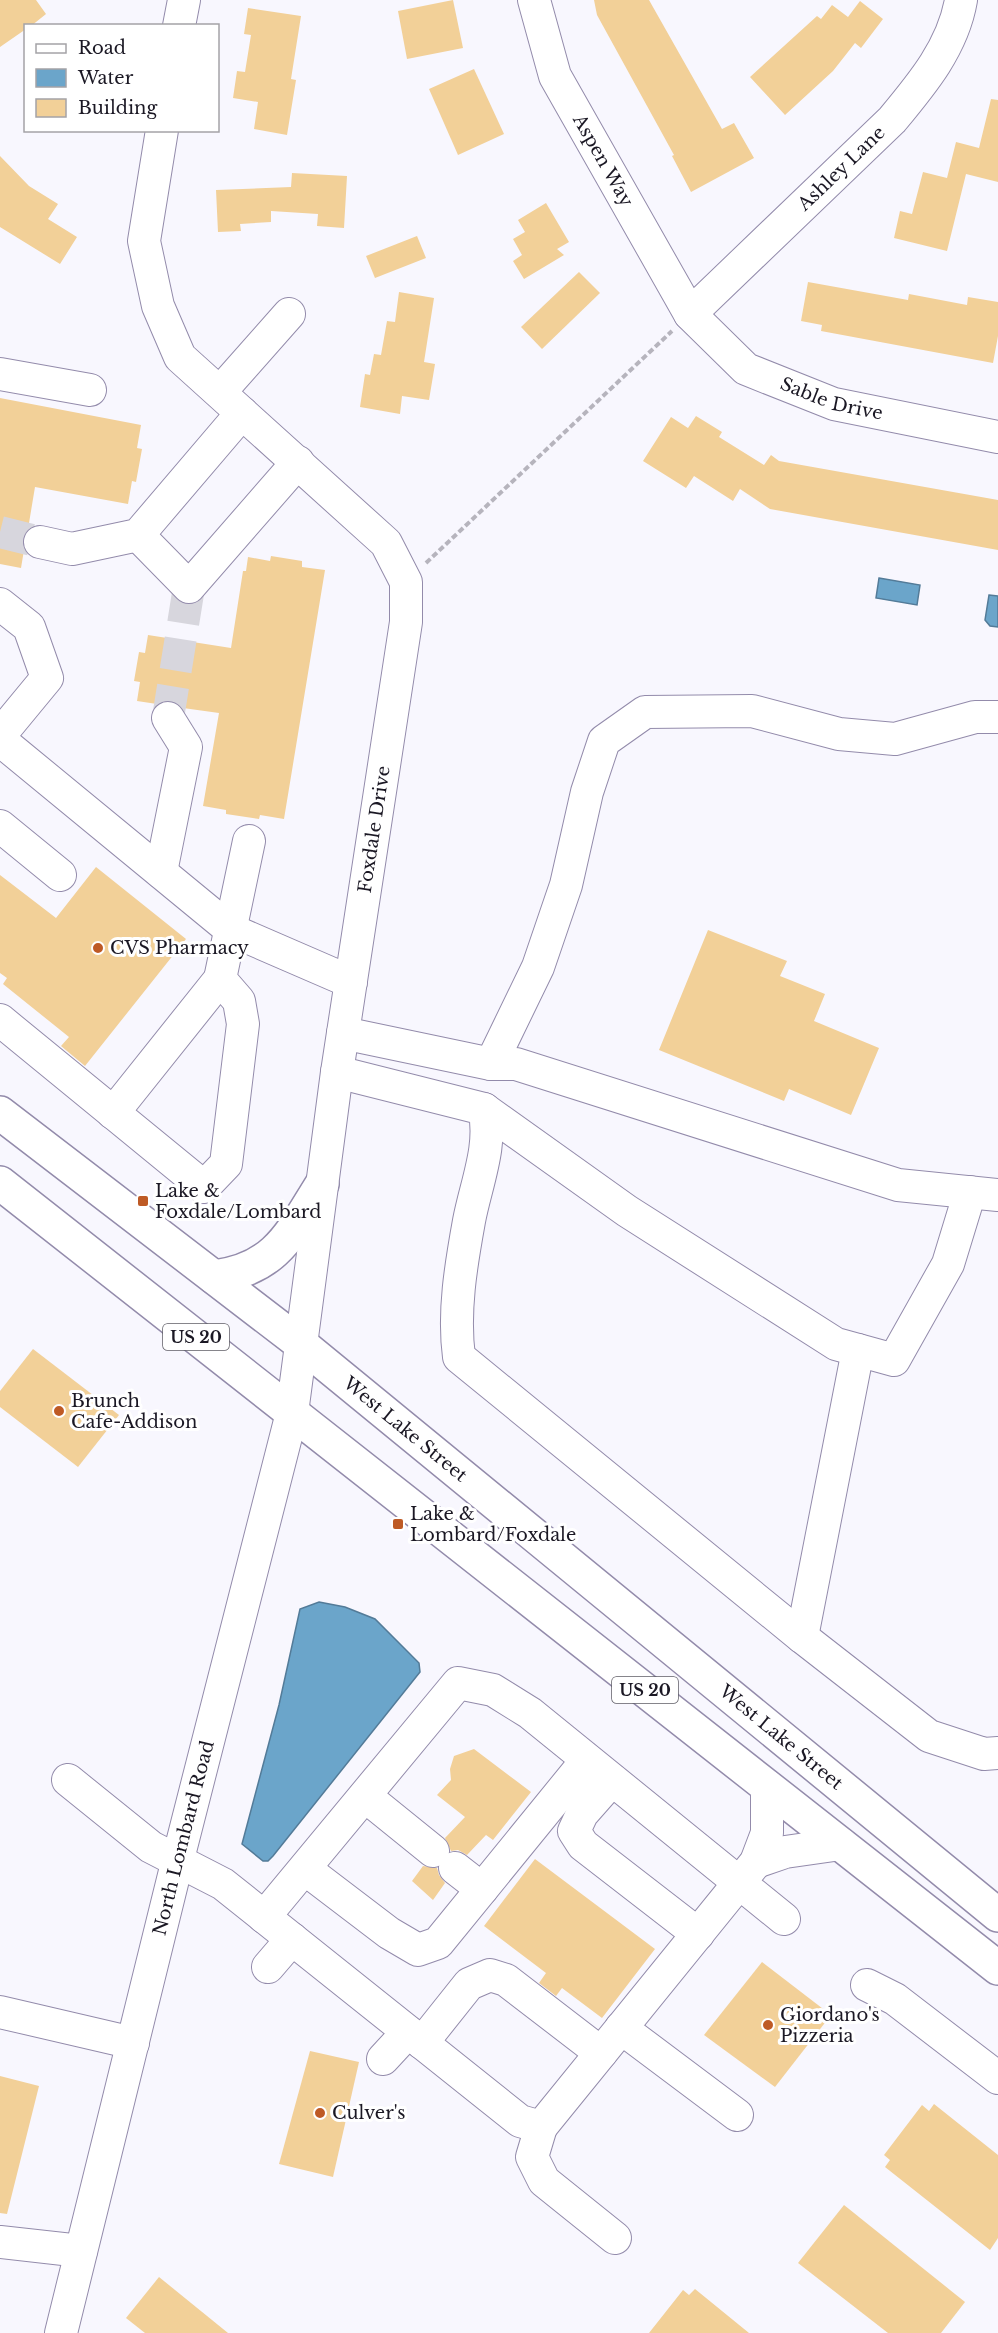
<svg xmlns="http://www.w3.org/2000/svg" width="998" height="2333" viewBox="0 0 998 2333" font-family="'Libre Baskerville',serif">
<rect width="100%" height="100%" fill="#f8f7fe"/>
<!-- water -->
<g fill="#6ba5ca" stroke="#537b98" stroke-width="1.5">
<path d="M879,578L920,585L917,605L876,598Z"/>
<path d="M989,595L998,596V627L990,626L985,620Z"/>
<path d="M319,1602L345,1607L375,1619L419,1663L420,1672L273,1856L268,1861H263L242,1844L279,1705L300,1609Z"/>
</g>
<!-- building -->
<g fill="#f2d098">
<path d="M0,0H36L46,14L31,26H26V29L0,47Z"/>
<path d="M453,0L463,48L407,59L398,11Z"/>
<path d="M594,0H649L722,129L734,123L754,158L691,192L672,156L674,155L597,15Z"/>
<path d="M860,1L883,19L861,48L855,43L833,71L785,115L750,77L817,16L821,19L832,5L848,17Z"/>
<path d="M248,8L301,16L291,79L296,80L287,135L254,129L258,102L233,98L237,71L245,72L251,35L244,34Z"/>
<path d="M474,69L504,134L458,155L429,89Z"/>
<path d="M991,99L998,100V182L966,174L947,251L894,238L900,211L912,214L923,172L947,178L956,142L979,148Z"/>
<path d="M0,156L29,186L58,204L48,219L77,237L60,264L0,227Z"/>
<path d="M292,173L347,176L344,228L317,226L318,214L271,211V222L240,224L241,231L218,232L216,190L291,187Z"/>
<path d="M546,203L569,242L557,249L564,255L524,279L513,261L522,255L513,239L525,232L518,220Z"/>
<path d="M417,236L426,258L375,278L366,256Z"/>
<path d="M579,272L600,293L542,349L521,327Z"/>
<path d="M808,282L908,300L909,294L967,305L968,297L998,302V336L993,363L821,331L822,325L801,321Z"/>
<path d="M399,292L434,298L424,362L435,364L429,400L402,396L400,414L360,407L365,374L370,375L374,354L381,355L387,321L395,322Z"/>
<path d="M0,398L141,425L137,448L142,449L136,482L132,481L128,504L35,487L28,529L22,539L24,550L21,568L0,564Z"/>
<path d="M696,416L722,432L719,437L764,465L771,455L779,461L998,500V550L770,509L740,489L733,501L694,476L686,488L643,461L671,417L688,428Z"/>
<path d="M271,556L302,561V567L325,570L284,819L260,815L259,819L226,814V810L203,806L219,713L183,708L168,700L157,704L137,701L140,682L134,681L139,652L145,653L148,635L231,648L243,571H246L248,557L270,561Z"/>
<path d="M96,867L186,939L85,1066L61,1046L69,1037L3,984L7,978L0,973V875L56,918Z"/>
<path d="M708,930L787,961L780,976L825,994L814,1021L879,1048L851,1115L789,1089L784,1101L659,1050Z"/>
<path d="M33,1349L119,1415L78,1467L0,1407V1391Z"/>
<path d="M474,1749L531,1792L493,1840L486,1835L467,1855L458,1850L451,1851L445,1838L465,1817L437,1795L451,1780L450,1769L454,1756Z"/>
<path d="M535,1859L655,1949L602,2018L562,1988L556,1996L539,1983L546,1973L484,1926Z"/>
<path d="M423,1866L437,1868L439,1875L445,1883L433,1900L412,1881Z"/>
<path d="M762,1962L831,2015L775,2087L704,2035Z"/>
<path d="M310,2051L359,2062L333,2177L279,2164Z"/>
<path d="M0,2076L39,2086L7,2214L0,2213Z"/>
<path d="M934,2104L998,2155V2238L990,2250L885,2167L890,2160L884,2155L922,2105L929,2111Z"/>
<path d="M844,2205L965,2302L941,2333H888L798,2263Z"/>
<path d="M159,2277L228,2333H145L126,2318Z"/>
<path d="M695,2289L749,2333H649L683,2290L689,2295Z"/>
</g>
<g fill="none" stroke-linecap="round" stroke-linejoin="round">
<!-- minor-tunnel -->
<g stroke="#d7d6dd" stroke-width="32" stroke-dasharray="32 16" stroke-linecap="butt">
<path d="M0,532L40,542"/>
<path d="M168,718L189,587"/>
</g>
<defs>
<g id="minor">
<path id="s1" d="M534,0L555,76L690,314L746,369L834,404L998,437"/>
<path d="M179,26L184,0"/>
<path id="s2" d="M690,314L892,120C922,84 953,47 961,0"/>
<path d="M0,374L90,390"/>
<path d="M220,392L289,314"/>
<path d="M138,535L189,587L298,462"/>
<path d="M40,542L72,549L138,535L242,413"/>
<path d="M0,604L29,627L47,678L0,735"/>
<path d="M0,740L231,930L351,982"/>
<path d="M0,826L60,875"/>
<path d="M161,872L186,747L168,718"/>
<path d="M0,1020L204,1187L226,1164L243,1024L239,1001L220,979L249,841"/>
<path d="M343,1033L491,1064H516L898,1185L998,1195"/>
<path d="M491,1064L538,967L566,885L587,792L604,741L645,712L752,711L839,734L895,739L975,717H998"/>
<path d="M337,1072L484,1109C493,1145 476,1184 469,1221C461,1265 453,1312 459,1357L802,1637L929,1736L984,1754L998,1753"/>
<path d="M484,1109L627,1211L836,1344L894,1360L948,1264L970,1192"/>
<path d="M113,1113L220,979"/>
<path d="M802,1637L858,1350"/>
<path d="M68,1780L151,1847L223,1884L520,2121L541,2127L756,1862L767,1833V1786"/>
<path d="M612,1780L582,1814L574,1831L583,1845L698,1934"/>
<path d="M365,1796L433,1851"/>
<path d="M756,1862L785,1852L841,1844"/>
<path d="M455,1868L482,1889"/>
<path d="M305,1869L389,1933L418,1950L438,1943L587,1760"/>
<path d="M264,1917L458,1683L493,1690L530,1713L784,1919"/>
<path d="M268,1967L292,1939"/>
<path d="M867,1985L895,1999L998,2078"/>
<path d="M0,2012L133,2043"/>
<path d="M621,2028L737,2115"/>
<path d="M422,2043L469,1984L490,1975L506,1980L601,2053"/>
<path d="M383,2059L408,2032"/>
<path d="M541,2127L532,2157L544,2181L615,2238"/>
<path d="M0,2242L81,2251"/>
<path id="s3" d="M61,2333L178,1859L292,1413L337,1072L406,622V582L386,543L180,357L158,306L144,241L162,130"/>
</g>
<g id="major">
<path id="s4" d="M0,1113L301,1344L998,1915"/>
<path d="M0,1183L998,1968"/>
<path d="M214,1277C277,1269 291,1233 322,1184"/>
</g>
</defs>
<!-- minor casing -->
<use href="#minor" stroke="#938bab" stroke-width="34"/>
<!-- major casing -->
<use href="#major" stroke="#938bab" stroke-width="36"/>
<!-- path -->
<path stroke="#b6b4bd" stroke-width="4" stroke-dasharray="6 3" stroke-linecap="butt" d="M426,563L672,331"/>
<!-- minor -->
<use href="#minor" stroke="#fff" stroke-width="32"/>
<!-- major -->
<use href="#major" stroke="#fff" stroke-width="33"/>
</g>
<!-- markers -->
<g fill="#be5a25" stroke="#fff" stroke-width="2">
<circle cx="98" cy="948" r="6"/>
<rect x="137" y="1195" width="12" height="12" rx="3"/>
<circle cx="59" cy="1411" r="6"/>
<rect x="392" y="1518" width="12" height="12" rx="3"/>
<circle cx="768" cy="2025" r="6"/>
<circle cx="320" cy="2113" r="6"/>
</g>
<g text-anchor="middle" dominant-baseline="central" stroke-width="6" stroke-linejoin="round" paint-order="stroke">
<!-- shield labels -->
<g fill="#fff" stroke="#5f5d66" stroke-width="1.5">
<rect x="163" y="1324" width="66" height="26" rx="4.5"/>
<rect x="612" y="1677" width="66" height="26" rx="4.5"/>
</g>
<g font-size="16" font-weight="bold" fill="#1b1824">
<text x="196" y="1337">US 20</text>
<text x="645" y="1690">US 20</text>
</g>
<!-- street labels -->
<g font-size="18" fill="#1b1824" stroke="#fff">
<text stroke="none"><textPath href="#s1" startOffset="176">Aspen Way</textPath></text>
<text stroke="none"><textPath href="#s2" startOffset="210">Ashley Lane</textPath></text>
<text stroke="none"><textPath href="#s1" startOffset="522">Sable Drive</textPath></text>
<text stroke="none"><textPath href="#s3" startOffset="1538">Foxdale Drive</textPath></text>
<text stroke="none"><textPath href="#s4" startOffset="514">West Lake Street</textPath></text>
<text stroke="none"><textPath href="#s4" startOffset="1000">West Lake Street</textPath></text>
<text stroke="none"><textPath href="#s3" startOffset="510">North Lombard Road</textPath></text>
</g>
<!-- poi labels -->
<g font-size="18" fill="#1b1824" stroke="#fff" text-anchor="start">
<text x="110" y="948">CVS Pharmacy</text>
<text x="155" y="1191">Lake &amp;<tspan x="155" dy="21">Foxdale/Lombard</tspan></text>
<text x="71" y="1401">Brunch<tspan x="71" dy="21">Cafe-Addison</tspan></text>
<text x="410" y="1514">Lake &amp;<tspan x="410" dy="21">Lombard/Foxdale</tspan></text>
<text x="780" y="2015">Giordano's<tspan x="780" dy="21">Pizzeria</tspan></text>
<text x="332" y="2113">Culver's</text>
</g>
</g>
<!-- legend -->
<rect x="24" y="24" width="195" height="108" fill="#ffffff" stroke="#a4a3a7" stroke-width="1.5"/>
<rect x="36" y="44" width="30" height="9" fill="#ffffff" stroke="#a4a3a7" stroke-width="1.5"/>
<text x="78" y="54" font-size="18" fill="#1b1824">Road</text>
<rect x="36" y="69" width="30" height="18" fill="#6ba5ca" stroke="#a4a3a7" stroke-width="1.5"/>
<text x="78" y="84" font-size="18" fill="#1b1824">Water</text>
<rect x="36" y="99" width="30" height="18" fill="#f2d098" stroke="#a4a3a7" stroke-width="1.5"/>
<text x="78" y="114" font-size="18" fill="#1b1824">Building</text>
</svg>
